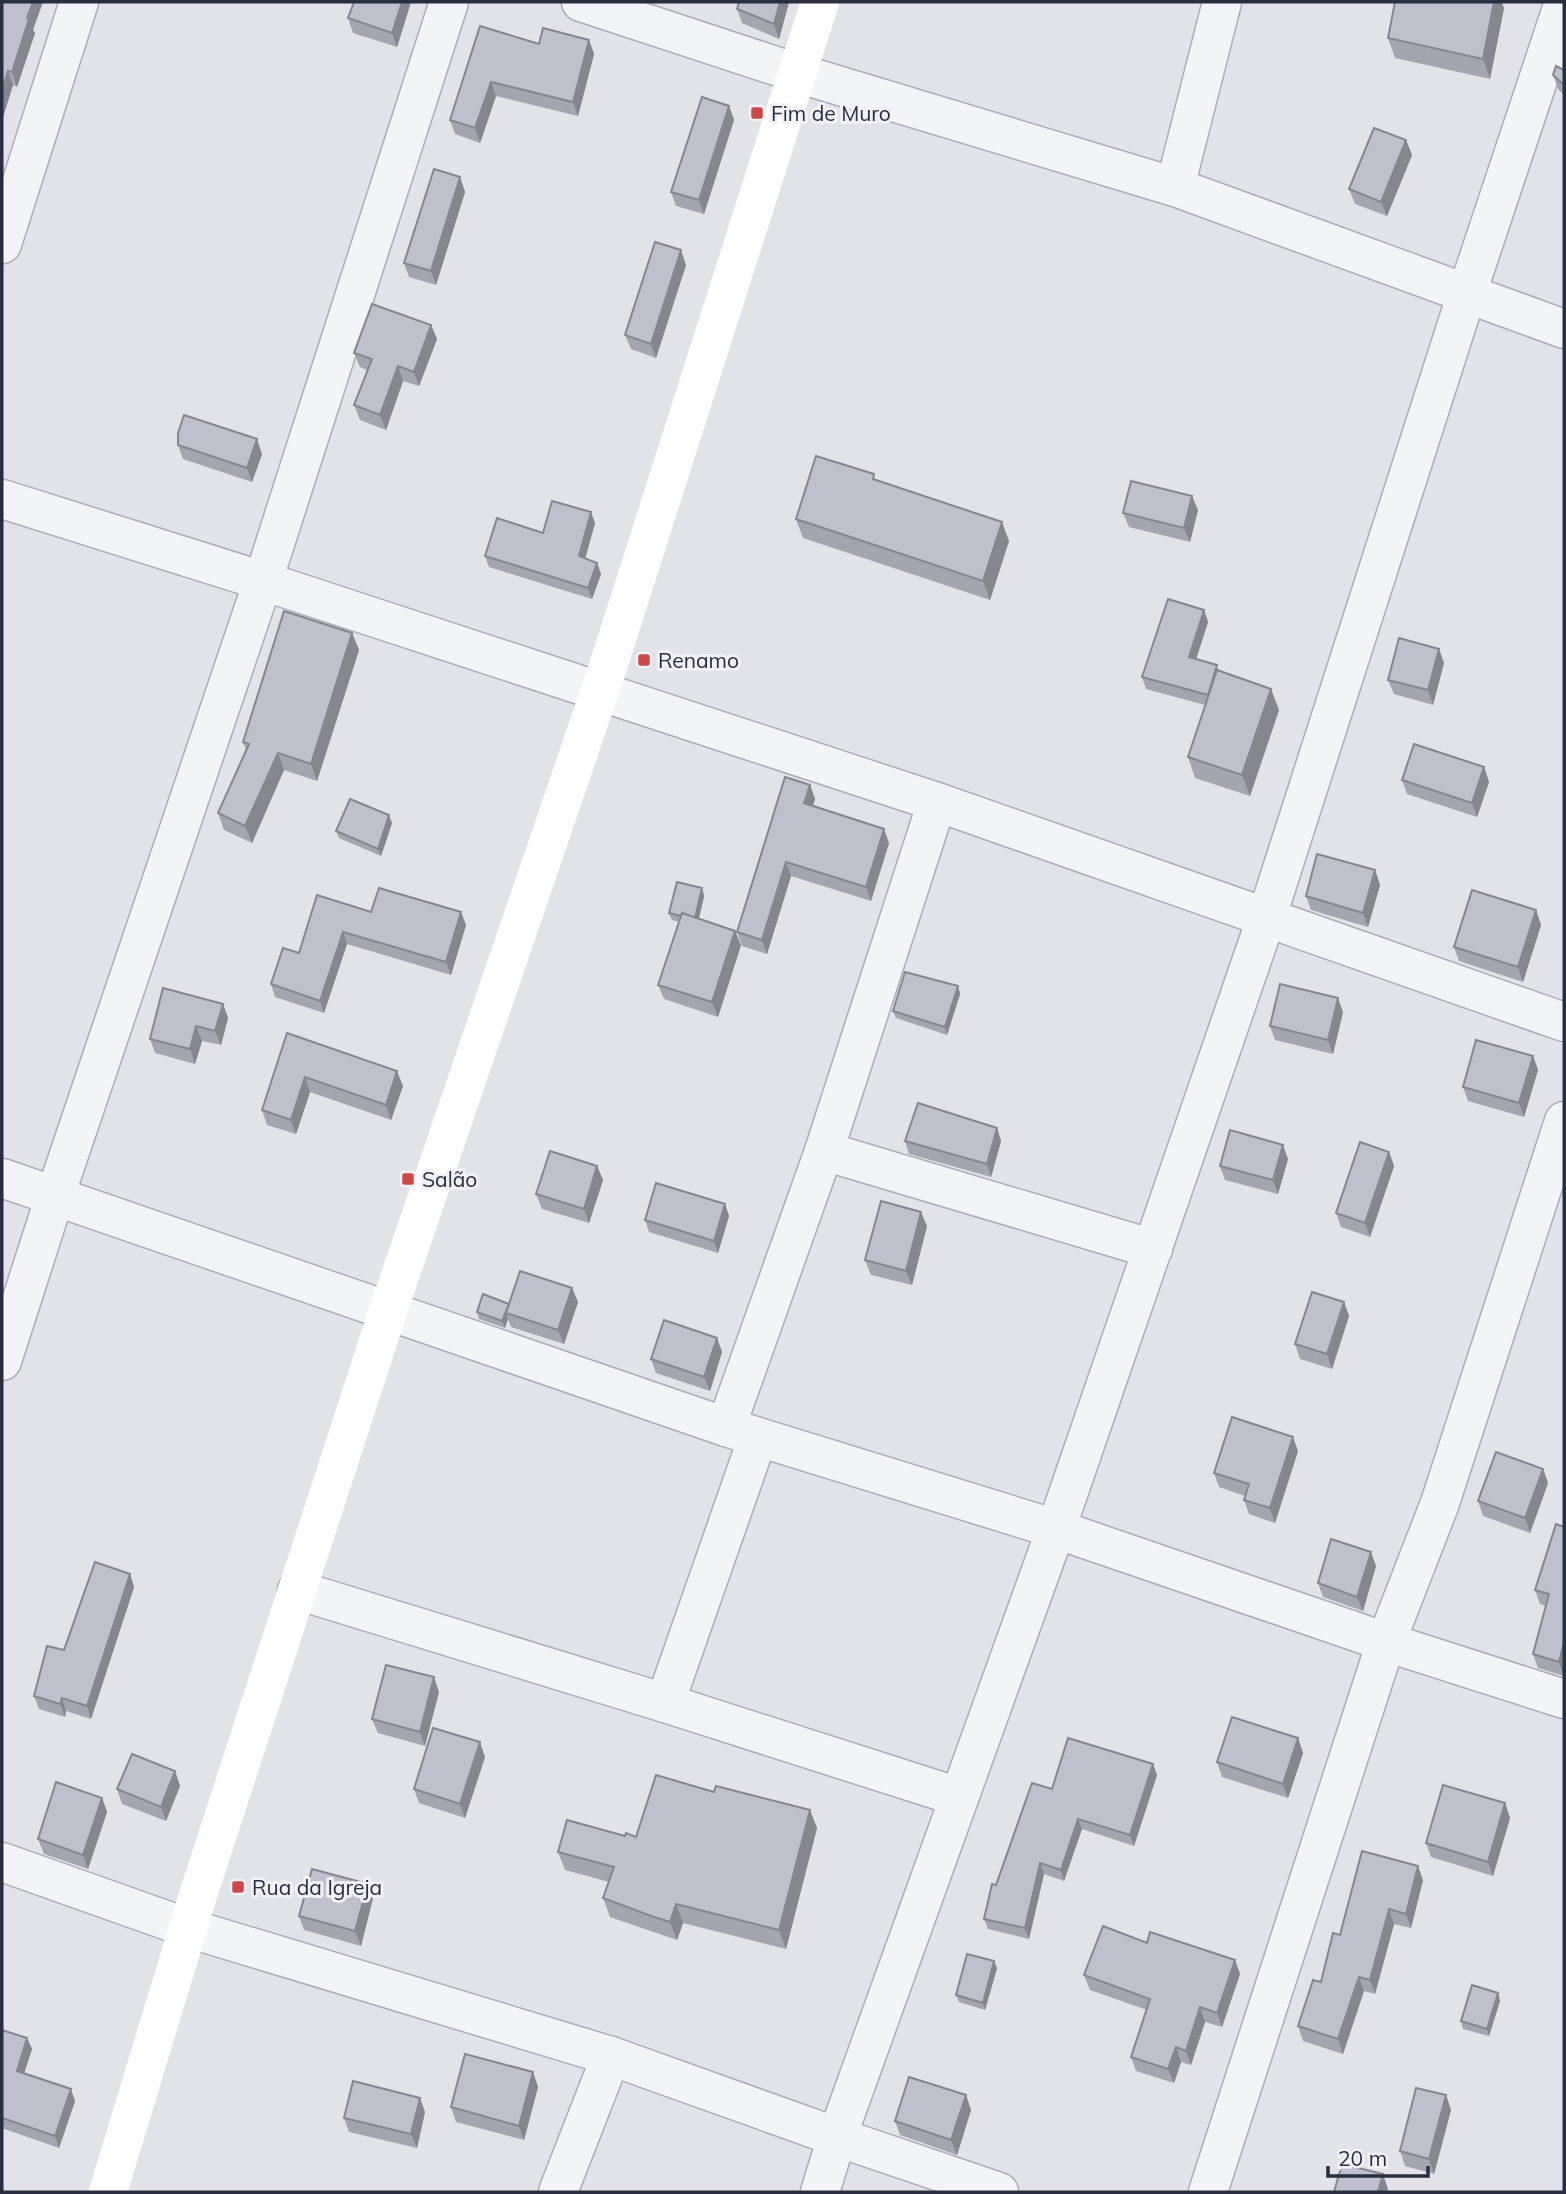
<svg xmlns="http://www.w3.org/2000/svg" width="1566" height="2194" viewBox="0 0 1566 2194" font-family="Mulish,sans-serif">
<rect width="100%" height="100%" fill="#e1e3e9"/>
<g fill="none" stroke-linecap="round" stroke-linejoin="round">
<defs>
<g id="street">
<path d="M581,2L797,73L1175,187L1564,329"/>
<path d="M1175,187L1222,2"/>
<path d="M2,244L79,2"/>
<path d="M2,499L263,581L937,802L1564,1022"/>
<path d="M824,1151L1153,1249"/>
<path d="M2,1178L726,1427L1056,1529L1386,1642L1564,1699"/>
<path d="M2,1361L55,1196L263,581L449,2"/>
<path d="M726,1427L824,1151L937,802"/>
<path d="M297,1590L665,1703L959,1797"/>
<path d="M665,1703L758,1437"/>
<path d="M2,1862L188,1928L611,2056L837,2137L999,2192"/>
<path d="M558,2192L611,2056"/>
<path d="M820,2192L837,2137L1056,1529L1267,916L1467,293L1564,2"/>
<path d="M1208,2192L1386,1642L1440,1503L1564,1121"/>
</g>
</defs>
<!-- street casing -->
<use href="#street" stroke="#aaadb6" stroke-width="41"/>
<!-- street -->
<use href="#street" stroke="#f3f4f8" stroke-width="38"/>
<!-- secondary -->
<path stroke="#fff" stroke-width="38" d="M108,2192L199,1892L388,1311L607,670L820,2"/>
</g>
<!-- wall -->
<g fill="#a3a6af">
<path d="M2,2L33,30L35,33L17,87L13,85L2,120Z"/>
<path d="M354,2H411L397,47L353,33L348,18Z"/>
<path d="M739,2H789L779,39L742,23L737,9Z"/>
<path d="M1395,2H1501L1504,8L1490,79L1395,58L1388,38Z"/>
<path d="M480,26L539,44L589,40L594,54L578,116L496,96L480,143L455,134L450,120Z"/>
<path d="M1564,70V95L1558,89L1553,75Z"/>
<path d="M729,106L734,120L704,214L676,206L671,192Z"/>
<path d="M1406,140L1412,155L1387,216L1355,204L1349,189Z"/>
<path d="M460,177L465,192L436,285L409,277L404,263Z"/>
<path d="M686,265L656,358L631,349L625,335Z"/>
<path d="M431,325L437,339L419,386L403,381L386,430L360,420L354,405L367,370L360,367L354,353Z"/>
<path d="M178,445L262,454L252,482L183,459Z"/>
<path d="M1198,510L1190,542L1129,527L1123,513Z"/>
<path d="M796,519L1009,541L990,600L803,538Z"/>
<path d="M595,523L585,558L597,563L601,574L592,599L489,567L485,556L543,533Z"/>
<path d="M1204,610L1208,622L1196,659L1217,665L1219,671L1279,710L1250,796L1195,778L1188,757L1205,705L1146,689L1142,677Z"/>
<path d="M352,633L359,650L317,781L284,770L252,843L224,830L218,813L246,750L243,742Z"/>
<path d="M1444,663L1433,705L1394,694L1388,680Z"/>
<path d="M1484,767L1489,782L1477,817L1407,794L1402,780Z"/>
<path d="M810,785L815,799L813,806L889,843L871,901L791,876L767,954L742,946L737,932Z"/>
<path d="M392,823L381,856L339,838L336,831Z"/>
<path d="M1375,870L1380,885L1368,927L1311,910L1306,896Z"/>
<path d="M702,888L704,896L699,919L735,931L741,945L718,1017L664,999L658,985L679,922L672,920L669,913Z"/>
<path d="M1536,910L1541,925L1523,982L1459,961L1454,947Z"/>
<path d="M371,912L466,925L451,975L347,944L324,1013L275,997L271,984L299,953Z"/>
<path d="M958,986L960,994L947,1035L896,1018L893,1011Z"/>
<path d="M223,1004L228,1018L221,1045L202,1041L195,1064L155,1053L150,1039Z"/>
<path d="M1343,1012L1333,1054L1275,1040L1270,1026Z"/>
<path d="M287,1033L403,1086L391,1120L310,1092L296,1134L267,1125L262,1110Z"/>
<path d="M1533,1056L1538,1070L1524,1117L1468,1101L1463,1087Z"/>
<path d="M997,1128L1001,1141L991,1177L909,1154L905,1141Z"/>
<path d="M1389,1152L1394,1166L1370,1237L1341,1227L1336,1213Z"/>
<path d="M1288,1159L1278,1194L1225,1180L1220,1166Z"/>
<path d="M597,1166L603,1180L589,1223L542,1209L536,1194Z"/>
<path d="M725,1204L729,1216L718,1253L649,1232L645,1220Z"/>
<path d="M927,1226L912,1285L871,1275L865,1260Z"/>
<path d="M572,1288L578,1302L564,1344L511,1327L508,1319L505,1328L479,1319L477,1312Z"/>
<path d="M1344,1302L1349,1316L1332,1369L1300,1359L1295,1344Z"/>
<path d="M717,1338L722,1352L710,1391L656,1373L651,1359Z"/>
<path d="M1298,1451L1275,1523L1249,1514L1244,1500L1245,1496L1219,1487L1214,1473Z"/>
<path d="M1543,1469L1548,1483L1530,1533L1483,1516L1478,1501Z"/>
<path d="M1564,1527V1676L1538,1668L1533,1654L1546,1606L1540,1604L1535,1590Z"/>
<path d="M1376,1566L1363,1611L1323,1597L1318,1583Z"/>
<path d="M130,1574L134,1587L91,1719L66,1711L65,1717L39,1709L34,1696L64,1650Z"/>
<path d="M439,1692L425,1746L378,1733L372,1719Z"/>
<path d="M1298,1738L1303,1753L1288,1798L1222,1777L1217,1762Z"/>
<path d="M485,1757L465,1818L419,1803L414,1789Z"/>
<path d="M175,1771L180,1786L166,1821L122,1804L117,1789Z"/>
<path d="M1157,1775L1134,1846L1082,1829L1064,1881L1044,1874L1029,1939L988,1929L984,1919L996,1885L1052,1789Z"/>
<path d="M102,1798L107,1812L88,1869L44,1854L38,1839Z"/>
<path d="M1505,1803L1510,1818L1493,1876L1431,1857L1426,1843Z"/>
<path d="M817,1828L786,1949L683,1923L677,1940L610,1917L603,1898L609,1882L565,1870L558,1852L625,1836L636,1837Z"/>
<path d="M1423,1880L1411,1928L1394,1924L1375,1994L1364,1991L1343,2054L1303,2041L1298,2026L1321,1982L1340,1935Z"/>
<path d="M368,1884L373,1898L361,1946L304,1930L299,1916Z"/>
<path d="M1147,1943L1235,1960L1240,1974L1222,2027L1205,2022L1191,2065L1181,2062L1174,2083L1136,2071L1131,2057L1147,2010L1090,1990L1084,1975Z"/>
<path d="M997,1968L985,2010L959,2002L956,1995Z"/>
<path d="M1498,1993L1500,2001L1489,2036L1463,2029L1461,2021Z"/>
<path d="M2,2030L27,2038L32,2049L24,2073L75,2101L59,2148L2,2128Z"/>
<path d="M533,2072L538,2087L524,2140L456,2122L451,2107Z"/>
<path d="M966,2095L971,2110L957,2155L900,2135L895,2121Z"/>
<path d="M1446,2095L1451,2110L1434,2174L1405,2166L1400,2151Z"/>
<path d="M425,2112L417,2148L349,2132L344,2118Z"/>
</g>
<!-- shaded-wall -->
<g fill="#85878f">
<path d="M33,2H43L33,30L35,33L17,87L12,72Z"/>
<path d="M402,2H411L397,47L392,33Z"/>
<path d="M780,2H789L779,39L774,24Z"/>
<path d="M1494,2H1501L1504,8L1490,79L1483,59Z"/>
<path d="M589,40L594,54L578,116L573,102Z"/>
<path d="M8,71L13,85L2,120V90Z"/>
<path d="M491,82L496,96L480,143L475,128Z"/>
<path d="M729,106L734,120L704,214L699,200Z"/>
<path d="M1406,140L1412,155L1387,216L1381,202Z"/>
<path d="M460,177L465,192L436,285L431,271Z"/>
<path d="M681,250L686,265L656,358L651,344Z"/>
<path d="M431,325L437,339L419,386L414,372Z"/>
<path d="M398,366L403,381L386,430L380,415Z"/>
<path d="M257,439L262,454L252,482L247,468Z"/>
<path d="M1192,496L1198,510L1190,542L1184,528Z"/>
<path d="M591,512L595,523L583,567L579,556Z"/>
<path d="M1002,522L1009,541L990,600L983,581Z"/>
<path d="M597,563L601,574L592,599L588,588Z"/>
<path d="M1204,610L1208,622L1193,669L1189,657Z"/>
<path d="M352,633L359,650L317,781L311,764Z"/>
<path d="M1439,649L1444,663L1433,705L1428,690Z"/>
<path d="M1271,689L1279,710L1250,796L1242,775Z"/>
<path d="M278,753L284,770L252,843L245,826Z"/>
<path d="M1484,767L1489,782L1477,817L1472,803Z"/>
<path d="M810,785L815,799L809,817L804,803Z"/>
<path d="M389,815L392,823L381,856L378,849Z"/>
<path d="M884,829L889,843L871,901L866,887Z"/>
<path d="M786,862L791,876L767,954L762,940Z"/>
<path d="M1375,870L1380,885L1368,927L1363,913Z"/>
<path d="M702,888L704,896L697,926L694,919Z"/>
<path d="M1536,910L1541,925L1523,982L1518,967Z"/>
<path d="M461,912L466,925L451,975L446,962Z"/>
<path d="M735,931L741,945L718,1017L712,1002Z"/>
<path d="M343,932L347,944L324,1013L320,1001Z"/>
<path d="M958,986L960,994L947,1035L945,1027Z"/>
<path d="M1338,998L1343,1012L1333,1054L1328,1040Z"/>
<path d="M223,1004L228,1018L221,1045L215,1031Z"/>
<path d="M196,1026L202,1041L195,1064L190,1049Z"/>
<path d="M1533,1056L1538,1070L1524,1117L1519,1103Z"/>
<path d="M397,1071L403,1086L391,1120L386,1105Z"/>
<path d="M305,1077L310,1092L296,1134L291,1120Z"/>
<path d="M997,1128L1001,1141L991,1177L987,1164Z"/>
<path d="M1283,1145L1288,1159L1278,1194L1273,1180Z"/>
<path d="M1389,1152L1394,1166L1370,1237L1365,1223Z"/>
<path d="M597,1166L603,1180L589,1223L584,1209Z"/>
<path d="M725,1204L729,1216L718,1253L714,1241Z"/>
<path d="M921,1212L927,1226L912,1285L906,1271Z"/>
<path d="M572,1288L578,1302L564,1344L558,1330Z"/>
<path d="M1344,1302L1349,1316L1332,1369L1327,1354Z"/>
<path d="M509,1304L506,1313L508,1319L505,1328L502,1321Z"/>
<path d="M717,1338L722,1352L710,1391L704,1377Z"/>
<path d="M1293,1437L1298,1451L1275,1523L1270,1508Z"/>
<path d="M1543,1469L1548,1483L1530,1533L1525,1518Z"/>
<path d="M1371,1552L1376,1566L1363,1611L1357,1597Z"/>
<path d="M130,1574L134,1587L91,1719L87,1706Z"/>
<path d="M1564,1642V1676L1559,1662Z"/>
<path d="M434,1677L439,1692L425,1746L420,1732Z"/>
<path d="M62,1698L66,1711L65,1717L60,1704Z"/>
<path d="M1298,1738L1303,1753L1288,1798L1283,1784Z"/>
<path d="M480,1742L485,1757L465,1818L460,1804Z"/>
<path d="M1153,1764L1157,1775L1134,1846L1130,1835Z"/>
<path d="M175,1771L180,1786L166,1821L161,1807Z"/>
<path d="M102,1798L107,1812L88,1869L83,1855Z"/>
<path d="M1505,1803L1510,1818L1493,1876L1488,1862Z"/>
<path d="M810,1810L817,1828L786,1949L779,1930Z"/>
<path d="M1078,1819L1082,1829L1064,1881L1061,1870Z"/>
<path d="M1040,1863L1044,1874L1029,1939L1025,1928Z"/>
<path d="M1418,1866L1423,1880L1411,1928L1406,1914Z"/>
<path d="M368,1884L373,1898L361,1946L355,1931Z"/>
<path d="M676,1904L683,1923L677,1940L670,1922Z"/>
<path d="M1389,1909L1394,1924L1375,1994L1370,1980Z"/>
<path d="M1235,1960L1240,1974L1222,2027L1217,2013Z"/>
<path d="M994,1961L997,1968L985,2010L983,2003Z"/>
<path d="M1359,1977L1364,1991L1343,2054L1338,2039Z"/>
<path d="M1498,1993L1500,2001L1489,2036L1487,2029Z"/>
<path d="M1200,2007L1205,2022L1191,2065L1186,2051Z"/>
<path d="M27,2038L32,2049L21,2083L17,2071Z"/>
<path d="M1176,2047L1181,2062L1174,2083L1168,2069Z"/>
<path d="M533,2072L538,2087L524,2140L519,2126Z"/>
<path d="M71,2089L75,2101L59,2148L55,2136Z"/>
<path d="M966,2095L971,2110L957,2155L951,2140Z"/>
<path d="M1446,2095L1451,2110L1434,2174L1429,2159Z"/>
<path d="M420,2098L425,2112L417,2148L411,2134Z"/>
<path d="M1383,2174L1388,2189L1387,2192H1378Z"/>
</g>
<!-- building -->
<g fill="#bec1cc" stroke="#85878f" stroke-width="2">
<path d="M2,2H33L27,18L29,19L12,72L8,71L2,90Z"/>
<path d="M354,2H402L392,33L348,18Z"/>
<path d="M739,2H780L774,24L737,9Z"/>
<path d="M1395,2H1494L1483,59L1388,38Z"/>
<path d="M480,26L539,44L543,28L589,40L573,102L491,82L475,128L450,120Z"/>
<path d="M1556,66L1564,70V85L1553,75Z"/>
<path d="M702,97L729,106L699,200L671,192Z"/>
<path d="M1374,128L1406,140L1381,202L1349,189Z"/>
<path d="M434,169L460,177L431,271L404,263Z"/>
<path d="M655,242L681,250L651,344L625,335Z"/>
<path d="M372,304L431,325L414,372L398,366L380,415L354,405L372,359L354,353Z"/>
<path d="M184,415L257,439L247,468L178,445V433Z"/>
<path d="M816,456L874,474L873,479L1002,522L983,581L796,519Z"/>
<path d="M1131,481L1192,496L1184,528L1123,513Z"/>
<path d="M552,501L591,512L579,556L597,563L588,588L485,556L497,518L543,533Z"/>
<path d="M1168,599L1204,610L1189,657L1217,665L1208,695L1142,677Z"/>
<path d="M284,611L352,633L311,764L278,753L245,826L218,813L249,744L243,742Z"/>
<path d="M1399,638L1439,649L1428,690L1388,680Z"/>
<path d="M1217,670L1271,689L1242,775L1188,757Z"/>
<path d="M1414,744L1484,767L1472,803L1402,780Z"/>
<path d="M785,777L810,785L804,803L884,829L866,887L786,862L762,940L737,932Z"/>
<path d="M350,799L389,815L378,849L336,831Z"/>
<path d="M1317,854L1375,870L1363,913L1306,896Z"/>
<path d="M677,882L702,888L695,918L682,913L681,916L669,913Z"/>
<path d="M379,888L461,912L446,962L343,932L320,1001L271,984L283,948L299,953L317,895L371,912Z"/>
<path d="M1472,890L1536,910L1518,967L1454,947Z"/>
<path d="M682,913L735,931L712,1002L658,985Z"/>
<path d="M905,972L958,986L945,1027L893,1011Z"/>
<path d="M1280,984L1338,998L1328,1040L1270,1026Z"/>
<path d="M163,988L223,1004L215,1031L196,1026L190,1049L150,1039Z"/>
<path d="M287,1033L397,1071L386,1105L305,1077L291,1120L262,1110Z"/>
<path d="M1476,1040L1533,1056L1519,1103L1463,1087Z"/>
<path d="M918,1103L997,1128L987,1164L905,1141Z"/>
<path d="M1230,1130L1283,1145L1273,1180L1220,1166Z"/>
<path d="M1360,1142L1389,1152L1365,1223L1336,1213Z"/>
<path d="M550,1151L597,1166L584,1209L536,1194Z"/>
<path d="M656,1183L725,1204L714,1241L645,1220Z"/>
<path d="M881,1201L921,1212L906,1271L865,1260Z"/>
<path d="M520,1271L572,1288L558,1330L506,1313Z"/>
<path d="M1312,1292L1344,1302L1327,1354L1295,1344Z"/>
<path d="M483,1294L509,1304L502,1321L477,1312Z"/>
<path d="M664,1320L717,1338L704,1377L651,1359Z"/>
<path d="M1232,1417L1293,1437L1270,1508L1244,1500L1249,1484L1214,1473Z"/>
<path d="M1496,1452L1543,1469L1525,1518L1478,1501Z"/>
<path d="M1556,1524L1564,1527V1642L1559,1662L1533,1654L1549,1594L1535,1590Z"/>
<path d="M1331,1539L1371,1552L1357,1597L1318,1583Z"/>
<path d="M95,1562L130,1574L87,1706L62,1698L60,1704L34,1696L47,1646L64,1650Z"/>
<path d="M386,1665L434,1677L420,1732L372,1719Z"/>
<path d="M1232,1717L1298,1738L1283,1784L1217,1762Z"/>
<path d="M433,1728L480,1742L460,1804L414,1789Z"/>
<path d="M1068,1738L1153,1764L1130,1835L1078,1819L1061,1870L1040,1863L1025,1928L984,1919L992,1884L996,1885L1032,1783L1052,1789Z"/>
<path d="M132,1754L175,1771L161,1807L117,1789Z"/>
<path d="M656,1775L714,1792L716,1786L810,1810L779,1930L676,1904L670,1922L651,1916L603,1898L614,1867L558,1852L567,1820L625,1836L626,1833L636,1837Z"/>
<path d="M56,1782L102,1798L83,1855L38,1839Z"/>
<path d="M1443,1785L1505,1803L1488,1862L1426,1843Z"/>
<path d="M1362,1851L1418,1866L1406,1914L1389,1909L1370,1980L1359,1977L1338,2039L1298,2026L1313,1980L1321,1982L1333,1933L1340,1935Z"/>
<path d="M312,1869L368,1884L355,1931L299,1916Z"/>
<path d="M1103,1926L1147,1943L1150,1932L1235,1960L1217,2013L1200,2007L1186,2051L1176,2047L1168,2069L1131,2057L1150,1999L1084,1975Z"/>
<path d="M967,1954L994,1961L983,2003L956,1995Z"/>
<path d="M1472,1985L1498,1993L1487,2029L1461,2021Z"/>
<path d="M2,2030L27,2038L17,2071L71,2089L55,2136L2,2118Z"/>
<path d="M465,2054L533,2072L519,2126L451,2107Z"/>
<path d="M909,2077L966,2095L951,2140L895,2121Z"/>
<path d="M353,2081L420,2098L411,2134L344,2118Z"/>
<path d="M1416,2088L1446,2095L1429,2159L1400,2151Z"/>
<path d="M1342,2164L1383,2174L1378,2192H1334Z"/>
</g>
<!-- markers -->
<g fill="#cc4849" stroke="#f0f2f7" stroke-width="2.5">
<rect x="750" y="106" width="14" height="14" rx="3.5"/>
<rect x="637" y="653" width="14" height="14" rx="3.5"/>
<rect x="401" y="1172" width="14" height="14" rx="3.5"/>
<rect x="231" y="1880" width="14" height="14" rx="3.5"/>
</g>
<g text-anchor="middle" dominant-baseline="central" stroke-width="6" stroke-linejoin="round" paint-order="stroke">
<!-- poi labels -->
<g font-size="21" fill="#292e40" stroke="#f0f2f7" text-anchor="start">
<text x="771" y="113">Fim de Muro</text>
<text x="658" y="660">Renamo</text>
<text x="422" y="1179">Salão</text>
<text x="252" y="1887">Rua da Igreja</text>
</g>
</g>
<!-- border -->
<rect width="1566" height="2194" fill="none" stroke="#292e40" stroke-width="7"/>
<!-- scale -->
<path d="M1328 2166v10h100v-10" fill="none" stroke="#292e40" stroke-width="3.5"/>
<text x="1338" y="2166" font-size="21" fill="#292e40" stroke="#f0f2f7" stroke-width="5" paint-order="stroke">20 m</text>
</svg>
